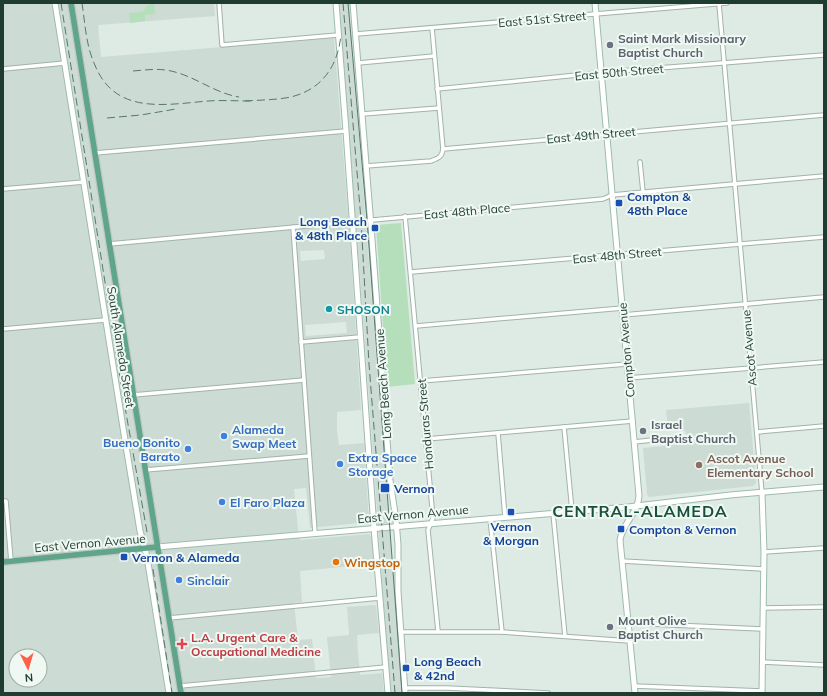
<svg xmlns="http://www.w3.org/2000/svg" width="827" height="696" viewBox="0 0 827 696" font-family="Mulish,sans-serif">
<rect width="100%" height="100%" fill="#deebe4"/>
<!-- built -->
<g fill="#ccdbd3" fill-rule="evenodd">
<path d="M3,3H214L215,16L98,25L101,57L334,38L350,240L361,410L337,412V431L339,445L364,443L369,522L310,528L306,488L294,489L298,529L300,540L369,534L372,537L374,564L300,571L302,602L294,603L298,640L312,639L316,678L331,677L327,637L349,635L347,607L374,605L376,606L379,633L357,635L358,653L360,675L382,673L384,693H3ZM324,250L325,259L301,261L300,251ZM346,322L347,333L306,336L305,325ZM16,656H40V680H16Z"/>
<path d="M338,3H349L402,693H390L361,288Z"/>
<path d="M749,403L756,483L753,486L649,497L647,494L643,448L683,444L685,441L687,437L685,431L681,428L668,430L666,410Z"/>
</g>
<!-- green -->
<g fill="#b5dfbb">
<path d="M154,3L155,14L145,15V21L130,23L129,13L143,12L146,6Z"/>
<path d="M401,223L415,384L387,387L376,225Z"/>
</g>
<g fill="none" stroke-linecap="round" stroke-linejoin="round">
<defs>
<g id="street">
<path d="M219,3L222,45L338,35"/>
<path d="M719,4L762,493"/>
<path d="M432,28L443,149"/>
<path d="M356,34L727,3"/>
<path d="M358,63L434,56"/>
<path d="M3,69L65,63"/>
<path d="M437,89L607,72L824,55"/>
<path d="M362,114L439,108"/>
<path d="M95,153L346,131"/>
<path d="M640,162L643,192"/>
<path d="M366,166L431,161C439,158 442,157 443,149L824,115"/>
<path d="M3,189L84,182"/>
<path d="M405,216L433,518L428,530L438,631"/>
<path d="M293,227L315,533"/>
<path d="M109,244L603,199L612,195L824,176"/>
<path d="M411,272L824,237"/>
<path d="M623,315L824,297"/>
<path d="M416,326L623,308"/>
<path d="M3,329L105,320"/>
<path d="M301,342L360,337"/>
<path d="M628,378L824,362"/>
<path d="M421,381L627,364"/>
<path d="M133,395L304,380"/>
<path d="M564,427L572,511"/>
<path d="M757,432L824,426"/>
<path d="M498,433L505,517"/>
<path d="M426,439L633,421"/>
<path d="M634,442L680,437"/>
<path d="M145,470L309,456"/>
<path d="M3,501H6L11,561"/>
<path d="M553,513L565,636"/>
<path d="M490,518L502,632"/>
<path d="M764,552L824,548"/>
<path d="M622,561L763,569"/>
<path d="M763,608L824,607"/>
<path d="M169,618L380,598"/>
<path d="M628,623L762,629"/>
<path d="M401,632H502L630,641"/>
<path d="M762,662L824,665"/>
<path d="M180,686L386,667"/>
<path d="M634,686L762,691"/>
<path d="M405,688H447L548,693"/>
</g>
<g id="secondary">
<path d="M55,3L125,440L140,531L147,557L169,693"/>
<path d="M336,3L346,131L374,528L388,693"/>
<path d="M353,3L371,226L390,480L396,520L398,545V591L405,693"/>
<path d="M595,3L639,496C638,513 622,524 620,540L635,693"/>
<path d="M157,547L628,507L730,495L824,487"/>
<path d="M762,693L764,552L762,493"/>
</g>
<g id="primary">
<path d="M71,3L181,693"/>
<path d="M3,562L157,547"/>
</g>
</defs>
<!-- street casing -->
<use href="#street" stroke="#a1b3ab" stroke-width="5.5"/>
<!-- secondary casing -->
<use href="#secondary" stroke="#9ebbae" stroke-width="7"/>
<!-- primary casing -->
<use href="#primary" stroke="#c0c8c5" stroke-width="8"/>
<!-- street -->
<use href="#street" stroke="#fff" stroke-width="3.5"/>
<!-- secondary -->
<use href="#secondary" stroke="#fff" stroke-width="5"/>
<!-- primary -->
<use href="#primary" stroke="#5ea58a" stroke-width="5.5"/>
<!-- tram -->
<path stroke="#58786c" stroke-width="1" d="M348,3L367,220L402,693"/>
<!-- rail -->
<g stroke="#58786c" stroke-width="1" stroke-dasharray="8 4" stroke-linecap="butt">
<path d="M61,3L122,390L147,532"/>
<path d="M82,3C85,23 86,45 94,63C114,115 163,105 208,101C222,100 236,101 251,101"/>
<path d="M343,3L361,220L369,364L395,693"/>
<path d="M133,71C146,70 158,68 171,71C195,76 214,93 239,97"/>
<path d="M245,101C260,100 276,100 291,97C323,89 338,65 341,35"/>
<path d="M107,118L141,115L176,109"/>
<path d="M153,569L172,693"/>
</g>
</g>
<!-- markers -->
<g fill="#6b7280" stroke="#eff8f2" stroke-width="1.5">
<circle cx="610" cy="45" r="4"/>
<circle cx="643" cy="431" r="4"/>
<circle cx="610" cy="627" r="4"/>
</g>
<g fill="#1a4fb4" stroke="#eff8f2" stroke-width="1.5">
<rect x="615" y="199" width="8" height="8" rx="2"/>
<rect x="371" y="224" width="8" height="8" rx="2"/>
<rect x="380" y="483" width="10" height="10" rx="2"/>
<rect x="507" y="508" width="8" height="8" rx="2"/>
<rect x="617" y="525" width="8" height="8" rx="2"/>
<rect x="120" y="553" width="8" height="8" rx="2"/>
<rect x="402" y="664" width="8" height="8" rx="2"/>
</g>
<circle fill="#0f9aa8" stroke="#eff8f2" stroke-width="1.5" cx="329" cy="309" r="4"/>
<g fill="#3f7fe0" stroke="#eff8f2" stroke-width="1.5">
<circle cx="224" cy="436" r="4"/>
<circle cx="188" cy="449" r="4"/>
<circle cx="340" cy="464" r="4"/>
<circle cx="222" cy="502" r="4"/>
<circle cx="179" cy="580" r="4"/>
</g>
<circle fill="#8d6e63" stroke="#eff8f2" stroke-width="1.5" cx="699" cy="465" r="4"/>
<circle fill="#e8710a" stroke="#eff8f2" stroke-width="1.5" cx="336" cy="562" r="4"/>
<path fill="#e0444e" stroke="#eff8f2" stroke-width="1.5" d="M180 638h4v4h4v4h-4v4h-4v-4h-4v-4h4z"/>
<g text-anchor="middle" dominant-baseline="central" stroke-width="4" stroke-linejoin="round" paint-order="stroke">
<!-- street labels -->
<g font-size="12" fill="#1e3c31" stroke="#eff8f2">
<text transform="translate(542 19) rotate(-5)">East 51st Street</text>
<text transform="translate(619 72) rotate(-5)">East 50th Street</text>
<text transform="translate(591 135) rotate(-5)">East 49th Street</text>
<text transform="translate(467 211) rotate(-5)">East 48th Place</text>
<text transform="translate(617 255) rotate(-5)">East 48th Street</text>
<text transform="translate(121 347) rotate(81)">South Alameda Street</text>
<text transform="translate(749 348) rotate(-95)">Ascot Avenue</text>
<text transform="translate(626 350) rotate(-95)">Compton Avenue</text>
<text transform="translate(383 384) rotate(-94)">Long Beach Avenue</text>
<text transform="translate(425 424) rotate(-95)">Honduras Street</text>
<text transform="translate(413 514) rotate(-5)">East Vernon Avenue</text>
<text transform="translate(90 543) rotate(-5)">East Vernon Avenue</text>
</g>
<!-- worship labels -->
<g font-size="12" font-weight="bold" fill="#5b616d" stroke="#eff8f2" text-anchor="start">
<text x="618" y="38">Saint Mark Missionary<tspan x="618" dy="14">Baptist Church</tspan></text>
<text x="651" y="424">Israel<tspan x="651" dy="14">Baptist Church</tspan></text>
<text x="618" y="620">Mount Olive<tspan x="618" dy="14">Baptist Church</tspan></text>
</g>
<!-- transit labels -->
<g font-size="12" font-weight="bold" fill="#164399" stroke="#eff8f2" text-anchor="start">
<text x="627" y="196">Compton &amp;<tspan x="627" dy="14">48th Place</tspan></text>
<text x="367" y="221" text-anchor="end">Long Beach<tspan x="367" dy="14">&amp; 48th Place</tspan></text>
<text x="394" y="488">Vernon</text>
<text x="511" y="526" text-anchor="middle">Vernon<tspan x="511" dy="14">&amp; Morgan</tspan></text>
<text x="629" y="529">Compton &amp; Vernon</text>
<text x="132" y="557">Vernon &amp; Alameda</text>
<text x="414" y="661">Long Beach<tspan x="414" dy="14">&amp; 42nd</tspan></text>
</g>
<!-- culture labels -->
<g font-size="12" font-weight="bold" fill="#0d838f" stroke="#eff8f2" text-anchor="start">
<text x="337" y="309">SHOSON</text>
</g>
<!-- shop labels -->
<g font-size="12" font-weight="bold" fill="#366cbe" stroke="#eff8f2" text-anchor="start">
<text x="232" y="429">Alameda<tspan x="232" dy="14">Swap Meet</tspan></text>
<text x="180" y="442" text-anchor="end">Bueno Bonito<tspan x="180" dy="14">Barato</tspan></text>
<text x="348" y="457">Extra Space<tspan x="348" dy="14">Storage</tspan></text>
<text x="230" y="502">El Faro Plaza</text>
<text x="187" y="580">Sinclair</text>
</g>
<!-- education labels -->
<g font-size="12" font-weight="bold" fill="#785e54" stroke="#eff8f2" text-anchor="start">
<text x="707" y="458">Ascot Avenue<tspan x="707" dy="14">Elementary School</tspan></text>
</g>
<!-- food labels -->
<g font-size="12" font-weight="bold" fill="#c56008" stroke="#eff8f2" text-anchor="start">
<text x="344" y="562">Wingstop</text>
</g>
<!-- health labels -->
<g font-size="12" font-weight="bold" fill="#be3a42" stroke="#eff8f2" text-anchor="start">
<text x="191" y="637">L.A. Urgent Care &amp;<tspan x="191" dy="14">Occupational Medicine</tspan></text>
</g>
<!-- district labels -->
<g font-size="16" font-weight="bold" letter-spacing="1" fill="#18503c" stroke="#eff8f2">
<text x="640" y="511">CENTRAL-ALAMEDA</text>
</g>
</g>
<!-- border -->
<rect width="827" height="696" fill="none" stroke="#1e3c31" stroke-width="8"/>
<!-- north arrow -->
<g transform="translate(28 668) rotate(175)"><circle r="19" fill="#eff8f2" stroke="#9bada5"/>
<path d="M0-3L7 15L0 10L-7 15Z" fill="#fe6049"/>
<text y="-6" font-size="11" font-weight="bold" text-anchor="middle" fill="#1e3c31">N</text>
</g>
</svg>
